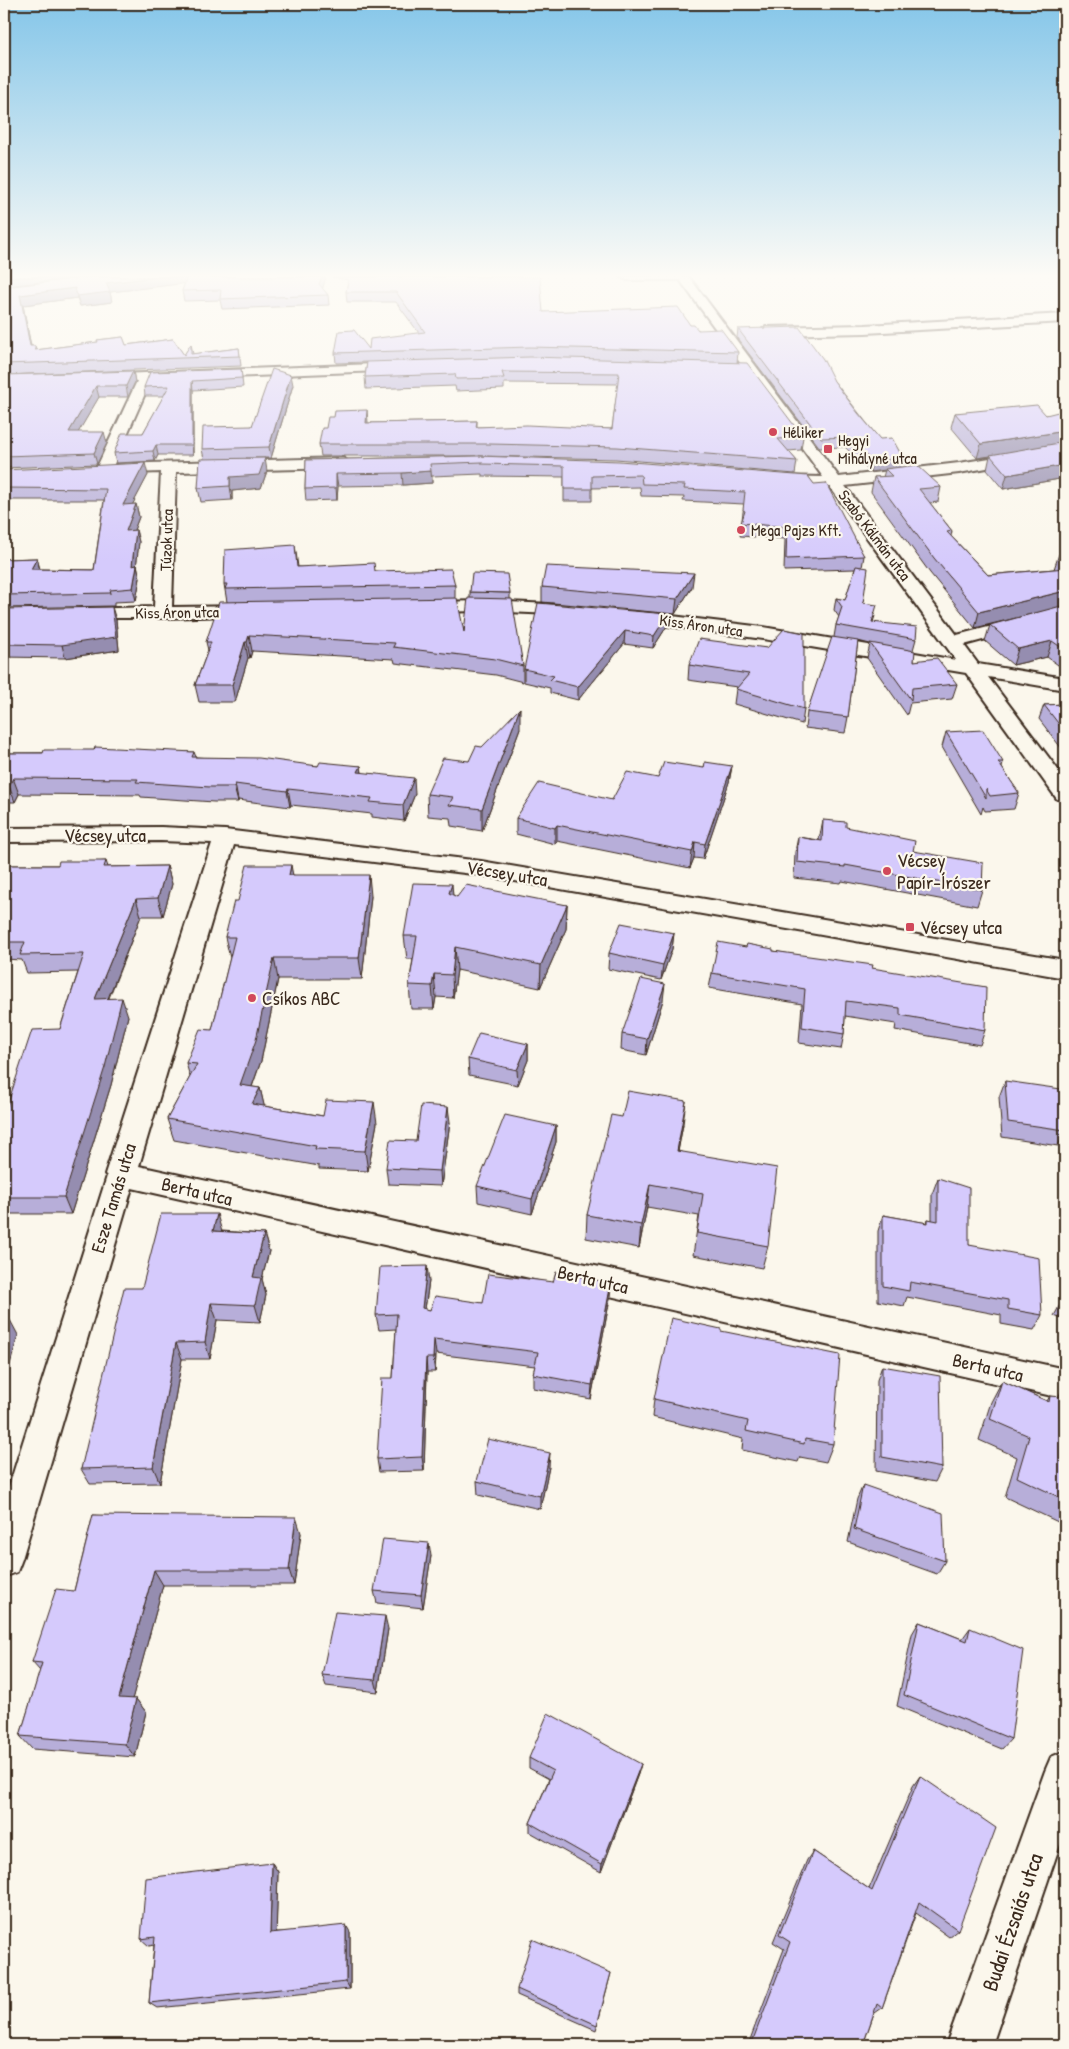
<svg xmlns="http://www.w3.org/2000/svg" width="1069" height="2049" viewBox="0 0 1069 2049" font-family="'Patrick Hand',sans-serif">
<rect width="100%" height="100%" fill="#fbf7ec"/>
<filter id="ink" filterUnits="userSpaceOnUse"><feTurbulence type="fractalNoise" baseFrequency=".02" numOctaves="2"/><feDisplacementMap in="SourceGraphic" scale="10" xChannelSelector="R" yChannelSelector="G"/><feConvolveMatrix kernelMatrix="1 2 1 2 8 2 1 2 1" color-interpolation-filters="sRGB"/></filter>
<g filter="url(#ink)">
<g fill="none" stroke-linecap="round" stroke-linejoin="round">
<defs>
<g id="minor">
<path d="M621,277H689L839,477L959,463L1065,446V454L959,473L845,486L957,635L1065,607V618L964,645L978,664L1065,678V690L988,677L1065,779V800L1057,799L966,673L763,639L625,620L622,616L625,612L631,611L763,627L956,660L830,487L772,484L770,481L772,478L778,476L823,477L680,280H627Z"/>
<path d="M1065,314V322L865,333L766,335L760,331L766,327L865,325Z"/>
<path d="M401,363L406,364L408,367L406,370L151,380L114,464L343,458L351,463L343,468L176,472L172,607L253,606L259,607L262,611L259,615L163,618H73L70,614L73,610L79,609L154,607L161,472L104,474L96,469L137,381L98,382L93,381L91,378L93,375Z"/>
<path d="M487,601L573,605L579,606L582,610L579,614L573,615L487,611L424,612L418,611L415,607L418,603L424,602Z"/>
<path d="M161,827L225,830L481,861L1065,960V978L481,875L234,845L139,1166L1065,1369V1399L132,1188L22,1559L17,1572L4,1577V1502L107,1176L105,1174L212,843L161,841L4,842V828Z"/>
<path d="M1065,1751V1830L992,2045H946L1045,1771L1051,1757Z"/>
</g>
</defs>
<!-- minor casing -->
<use href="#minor" stroke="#3b2a1e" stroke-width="4"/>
<!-- minor -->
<use href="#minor" fill="#fbf7ec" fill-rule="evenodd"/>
</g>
<!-- wall -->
<g fill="#b7aed9" stroke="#3b2a1e">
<path d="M4,277H326L322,288L328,295L329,305L222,309L220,300L184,301L182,291L185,283L110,292L112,302L80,306L77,298L23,305L31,346H35L36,350L98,342L97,340L123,337L126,345L173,339L184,355L191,344L193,354L239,348L241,366L4,375V287L82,278L4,286Z"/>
<path d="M332,277H492L543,312L690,325L738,352L737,363L803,437L801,450L788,451L797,461L795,474L616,459L479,456L808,476L864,556L862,567L863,603L875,616L873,622L916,639L913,650L914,661L957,684L952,699L910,703L907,715L867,658L870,644L858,641L848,717L845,733L805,728L807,712L834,637L836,625L839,617L834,610L836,598L845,600L855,569L784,571L785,539L740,536L744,504L683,501L684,497L641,496L640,487L592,488V501H564V477L482,476V474L432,476V483L403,485L338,486L337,500L306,501L305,489L306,460L476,456H321L319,444L368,423L477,421V427L612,429L618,384L504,383V389L456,391L455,386L366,389L365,377L367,362L336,363L335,353L369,349L419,333L396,302H347L346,292L348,280Z"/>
<path d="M738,329L834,381L901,467L941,487L938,502L930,503L952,531L951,536L988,575L1054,569L1059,554L1065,553V670L1047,657L1013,665L985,641L990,625L1037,613L975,628L930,573L871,492L874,477H883L885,470L870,472L845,447L820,448L737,338Z"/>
<path d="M241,369L243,387L193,390V455H158L155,461L116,463L114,453L143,433L164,396H145L144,387Z"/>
<path d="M133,371L135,382L128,397H99L78,432L107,443L97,464L4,468V398L5,397H4V375Z"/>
<path d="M293,385L271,458H246L267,471L261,488L232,491V500L201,502L198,488L204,459L202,449L252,426Z"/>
<path d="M955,413L1046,415L1065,416V478L1003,489L987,470L990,456L977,458L951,427Z"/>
<path d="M4,470L148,475L132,505L136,504L139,517L134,530H136L139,542L136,565H137L140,578L136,601L114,602V606L4,608V559L37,558L40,569L94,570L104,500H4Z"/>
<path d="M295,545L298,567L375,571L455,585V598L464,632L470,598V592L510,593V598L523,666V682L496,675L395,663L394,659L252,651L250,658H248L235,702H199L195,685L208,650L206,642L227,602L224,584Z"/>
<path d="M542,587H692L675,614L542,602Z"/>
<path d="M4,609L116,620L119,650L65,658L4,657Z"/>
<path d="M668,614L667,626L653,648L624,644L578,700L550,693V688L524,682V669Z"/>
<path d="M767,648L804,709L802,724L734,704L736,689L737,687L688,680L689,665Z"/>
<path d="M1065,704V753L1039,719L1044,705Z"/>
<path d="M520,728L482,831L451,826L450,818L428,816L427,794L469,761L482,747Z"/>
<path d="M946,732L1003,762L1002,768L1019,793L1014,809L985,811L983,807L981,814L942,747Z"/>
<path d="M194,752L196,757L318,766H361L362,773L415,794L404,821L372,817V814L291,805L290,807L238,800V802H214L141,797L140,795L19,794L15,802H4V753Z"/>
<path d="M732,766L729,782L703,859L694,858L690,868L557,841L555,844L516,834V818L612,800L658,778L704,768Z"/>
<path d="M823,820L913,851L982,890L977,906L842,881L841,883L794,878L795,852L798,837L819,840Z"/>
<path d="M106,861L108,867L167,866L172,884L163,916H141L109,998L128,1016L111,1085L71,1214H8L4,1205V1115L60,1029L78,972L27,973L22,960L4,959V865H58Z"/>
<path d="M293,875L371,896L362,979H278L261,1061L252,1087L260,1088L264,1106L323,1116L377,1123L368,1171L319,1169V1166L174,1140L167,1119L190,1077L186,1063L212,1030L230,958L225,937L238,901Z"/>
<path d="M453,895L457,897L567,905L566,929L540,988L457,970L453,998L436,997L434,1009H411L409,985L413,959H407L404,936Z"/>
<path d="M674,933L672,949L661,980L608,969L609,953Z"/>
<path d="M773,951L872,968L985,1030L980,1045L895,1030L896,1024L845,1016L844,1034L841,1049L799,1043L802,1004L709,988L712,973Z"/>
<path d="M663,1000L646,1055L621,1050L622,1034Z"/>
<path d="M528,1044V1060L518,1085L469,1075L468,1059Z"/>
<path d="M1005,1081L1065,1128V1131L1058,1146L1002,1137L999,1097Z"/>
<path d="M622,1117L683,1124L678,1151L768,1246L762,1268L693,1255L699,1216L647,1207L639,1248L586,1238L587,1215Z"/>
<path d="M450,1122L441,1186L388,1184L386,1168L416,1141Z"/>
<path d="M556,1126V1142L532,1214L478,1202L477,1186Z"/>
<path d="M938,1178L969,1245L1042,1315L1034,1330L1001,1324V1315L907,1297L904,1306L878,1301V1231L883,1215L927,1223L928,1219L932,1220V1194Z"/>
<path d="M222,1231L264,1234L269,1251L262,1279L266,1295L260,1322L217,1320L210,1359H182L160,1483L90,1484L81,1469L142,1288Z"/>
<path d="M429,1281L425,1309L430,1310L483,1303L610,1298L591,1399L533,1388V1374L535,1366L436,1354L435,1372H427L424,1471L379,1472L377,1459L393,1378L396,1329L379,1330L376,1315Z"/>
<path d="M1063,1299H1065V1320L1054,1316Z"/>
<path d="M721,1331L833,1444L826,1462L800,1457L798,1462L742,1450L743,1439L652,1417L654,1399Z"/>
<path d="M882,1366L942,1468L935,1482L876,1471L877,1380Z"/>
<path d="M1002,1381L1047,1401L1050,1396L1058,1397L1065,1385V1512L1058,1522L1005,1497L1017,1457L979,1440L991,1402Z"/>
<path d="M549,1467L540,1509L478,1495L477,1481Z"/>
<path d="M863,1485L945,1561L937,1574L848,1542L857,1499Z"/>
<path d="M93,1515L301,1533L294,1585H163L132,1699H136L146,1712L135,1757L32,1749L20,1736L40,1671L32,1662L74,1591Z"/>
<path d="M431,1556L423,1608L377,1603L374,1591Z"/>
<path d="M919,1622L962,1639L970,1628L1011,1739L1002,1749L897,1706L912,1634Z"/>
<path d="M388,1629L378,1692L326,1686L322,1675Z"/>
<path d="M529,1758L641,1764L638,1774L601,1872L530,1832V1823L549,1779L529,1768Z"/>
<path d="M920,1776L958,1930L949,1937L916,1913L882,2008L875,2013H874L863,2045H748L784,1949L773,1942L807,1860L813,1851L869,1889L913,1786Z"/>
<path d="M272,1863L278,1872L276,1932H350V1989L157,2008L149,2003L154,1945L149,1946L141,1939Z"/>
<path d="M611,1973L596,2030L517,1995V1989Z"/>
</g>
<!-- shaded-wall -->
<g fill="#958db0" stroke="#3b2a1e">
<path d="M4,277H92L4,286Z"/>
<path d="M157,277H188L189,283L110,292L112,302L80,306L77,296L106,283Z"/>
<path d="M322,277H326L321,294L319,284Z"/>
<path d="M75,288L77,298L23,305L33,357L20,295Z"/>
<path d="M133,371L135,382L128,397L126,386Z"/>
<path d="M291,375L293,385L271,458L269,447Z"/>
<path d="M192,381L193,390V455L192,445Z"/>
<path d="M96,386L99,397L72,443L69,432Z"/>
<path d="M367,410L368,422L367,435L366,423Z"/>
<path d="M1065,431V445L977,458L981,444Z"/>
<path d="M104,432L107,443L97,464L94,453Z"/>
<path d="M156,445L158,455L155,461L153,451Z"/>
<path d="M265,458L267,471L261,488L232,491V500L230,486V477Z"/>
<path d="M903,458L901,468L870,472L872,461Z"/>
<path d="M145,463L148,475L126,517L123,505Z"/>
<path d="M1065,465V478L1003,489L1007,475Z"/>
<path d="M431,471L432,483L403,485L402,473Z"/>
<path d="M336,474L338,486L337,500L336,488Z"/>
<path d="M136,504L139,517L129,543L126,531Z"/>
<path d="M136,530L139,542L135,578L132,566Z"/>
<path d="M37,558L40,571L31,569Z"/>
<path d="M137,565L140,578L136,601L133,588Z"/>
<path d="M694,573L692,587L675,614L677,599Z"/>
<path d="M1065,591V606L975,628L979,612Z"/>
<path d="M112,607L116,620L119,650L65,658L62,645Z"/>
<path d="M668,614L667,626L653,648L654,636Z"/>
<path d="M625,631L624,644L578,700V687Z"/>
<path d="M249,635L252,651L250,658L247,642Z"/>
<path d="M1052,641L1047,657L1013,665L1018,649Z"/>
<path d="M245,642L248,658L235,702L232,685Z"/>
<path d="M520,708V728L482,831V809Z"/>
<path d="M361,766L363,782L358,772Z"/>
<path d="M732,766L729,782L703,859L705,844Z"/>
<path d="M13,778L19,794L15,802L9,786Z"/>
<path d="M414,778L415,794L404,821L403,805Z"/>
<path d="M235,784L238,800V802L234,787Z"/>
<path d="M288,789L291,805L290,807L287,791Z"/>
<path d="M557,825V841L555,844V828Z"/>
<path d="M695,842L694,858L690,868L692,852Z"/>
<path d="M291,865L295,886L289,875Z"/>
<path d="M167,866L172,884L163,916L158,898Z"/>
<path d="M369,875L371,896L362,979L359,958Z"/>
<path d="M452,884L454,908L449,893Z"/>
<path d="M136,899L141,916L101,1016L95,999Z"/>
<path d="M567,905L566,929L540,988L541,965Z"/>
<path d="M674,933L672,949L661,980L663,965Z"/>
<path d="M455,947L457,970L453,998L452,975Z"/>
<path d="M274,958L278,979L261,1061L245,1106L240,1085Z"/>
<path d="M434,974L436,997L434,1009L432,986Z"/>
<path d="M665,984L663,1000L646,1055L647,1039Z"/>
<path d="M122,998L128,1016L111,1085L71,1214L64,1197Z"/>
<path d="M528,1044V1060L518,1085L517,1070Z"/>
<path d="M260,1088L265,1109L252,1104Z"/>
<path d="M686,1101L683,1124L674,1174L677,1151Z"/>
<path d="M374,1102L377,1123L368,1171L365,1151Z"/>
<path d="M448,1107L450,1122L441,1186L440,1171Z"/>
<path d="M556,1126V1142L532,1214V1199Z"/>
<path d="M650,1184L647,1207L639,1248L641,1225Z"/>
<path d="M217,1214L222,1232L213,1231Z"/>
<path d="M264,1234L269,1251L262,1279L266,1295L260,1322L255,1305L253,1277Z"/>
<path d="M427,1266L429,1281L423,1323L422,1308Z"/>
<path d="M611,1283L610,1298L591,1399L592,1385Z"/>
<path d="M211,1303L217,1320L210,1359L205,1342Z"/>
<path d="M10,1320L18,1335L4,1387V1342Z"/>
<path d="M434,1339L436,1354L435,1372L433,1358Z"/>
<path d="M176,1343L182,1359L160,1483L153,1467Z"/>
<path d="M426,1358L427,1372L424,1471L422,1457Z"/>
<path d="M550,1453L549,1467L540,1509V1496Z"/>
<path d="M296,1517L301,1533L294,1585L289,1570Z"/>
<path d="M429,1543L431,1556L423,1608L421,1595Z"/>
<path d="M154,1570L163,1585L129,1711L119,1698Z"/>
<path d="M385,1616L388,1629L378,1692L375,1680Z"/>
<path d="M136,1699L146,1712L135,1757L125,1744Z"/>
<path d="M641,1764L638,1774L601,1872L602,1864Z"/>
<path d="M272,1863L278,1872L276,1940L270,1933Z"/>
<path d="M346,1925L350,1932V1989L346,1982Z"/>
</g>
<!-- building -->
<g fill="#d5cafc" stroke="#3b2a1e">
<path d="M92,277H157L106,283L110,292L77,296L75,288L20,295L30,346H35V350L98,342L97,340L123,337L126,345L173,339L184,355L191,344V354L239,348L240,356L4,364V287Z"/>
<path d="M187,277H322L319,284L328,295L220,299L221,290L182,291Z"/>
<path d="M349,277H540L543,312L678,307L690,325H694L698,330L721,329L738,352L530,347L335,353L339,331L354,330L369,349L370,339L425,332L396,292H346Z"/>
<path d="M799,327L823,359L834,381L858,413L880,439L892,438L903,458L872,461L847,437L821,438L738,329Z"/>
<path d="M530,357L747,363L803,437L778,439L797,461L617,447L490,444H319L322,428H326L328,417H334L335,411L367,410L366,423L477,421L476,427L527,425L612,429L619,373L502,372L504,378L456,379L455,374L365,377L367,362Z"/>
<path d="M241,369L242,378L192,381V445H156L153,451L114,453L122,433H143L169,386L144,387L150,372Z"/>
<path d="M272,369L291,375L269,447L202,449L203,427L252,426Z"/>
<path d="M133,371L126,386H96L69,432H104L94,453L4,456V398L11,386H4V375Z"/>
<path d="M1037,405L1046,415L1058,412L1065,416V431L981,444L955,413Z"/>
<path d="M1065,442V465L1007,475L990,455Z"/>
<path d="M478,456L619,461L808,476L814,484L826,483L864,556L786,559L787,527L741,523L745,511L743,510L745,492L684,489L685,485L642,484L641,475L592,476V489H564V466L482,464V462L430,464L431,471L402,473L336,474V488L305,489L306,460Z"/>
<path d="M265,458L259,475L230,477V486L198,488L200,459Z"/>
<path d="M145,463L123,505L136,504L126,531L136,530L132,566L137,565L133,588L110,590L111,593L4,595V559L37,558L31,569L94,570L106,489L4,488V470Z"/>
<path d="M917,465L941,487L919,489L952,531L947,532L988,575L1065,568V591L979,612L934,558L874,477L892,476L885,469Z"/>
<path d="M295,545L297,567L374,563L375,571L451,569L455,585L225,589L227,584H224L225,550Z"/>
<path d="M1065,553V560L1059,554Z"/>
<path d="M546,566L694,573L677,599L542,587Z"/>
<path d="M856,566L868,568L863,603L877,605L872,622L917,627L916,639L836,625L842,607L836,598L845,600Z"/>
<path d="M472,573L507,574L510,593L470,592Z"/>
<path d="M457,598L464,632L468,598L512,599L523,666L495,659L393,647L395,643L249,635L247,642H245L232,685H195L211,642H206L219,602Z"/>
<path d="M538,603L668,614L654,636L625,631L578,687L550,680L554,676L524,669Z"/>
<path d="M1065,605V650L1052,641L1018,649L990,625Z"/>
<path d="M112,607L116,637L62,645L4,644V609Z"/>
<path d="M784,629L804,633V709L736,689L749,674L689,665L699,639L767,648Z"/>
<path d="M832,637L858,641L848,717L807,712Z"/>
<path d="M870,643L915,651L914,661L937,658L957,684L912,688L911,700Z"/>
<path d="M1065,704V732L1044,705Z"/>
<path d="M520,708L482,809L449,805L453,797L427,794L443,758L469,761L476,746L482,747Z"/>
<path d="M983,730L1003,762H998L1019,793L990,796L986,789V798L946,732Z"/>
<path d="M95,747L194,752L192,757L259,758L318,766L320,762L361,766L358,772L414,778L403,805L370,802L372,798L288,789L287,791L235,784L234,787H210L136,782L138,779L13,778L9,786H4V753H43L44,750H94Z"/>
<path d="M664,762L704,768L705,762L732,766L705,844L695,842L692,852L557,825L555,828L516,818L539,783L612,800L627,772L658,778Z"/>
<path d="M823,820L846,822V827L915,841L913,851L983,863L982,890L845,865V867L797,862L798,837L822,841Z"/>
<path d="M59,861H106L104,867L167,866L158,898L136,899L95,999L122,998L105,1067L64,1197H4V1185L7,1176H4V1115L32,1030L60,1029L84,954L20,955L25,942H4V865H58Z"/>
<path d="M247,865H291L289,875H369L359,958H274L256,1040L240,1085L260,1088L252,1104L323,1116L326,1100L374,1102L365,1151L315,1149L316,1146L167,1119L197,1064L186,1063L200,1029L212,1030L235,937H225L234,901H238Z"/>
<path d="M413,883L452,884L449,893L457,897L466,885L567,905L541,965L455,947L452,975L434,974L432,986L409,985L417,936H404Z"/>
<path d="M621,923L674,933L663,965L609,953Z"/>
<path d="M718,942L746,947L747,944L773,949V951L873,965L872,968L986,987L985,1030L900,1015V1008L846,1001L844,1034L802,1027L805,989L712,973Z"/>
<path d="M641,979L665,984L647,1039L622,1034Z"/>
<path d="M479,1033L528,1044L517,1070L468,1059Z"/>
<path d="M1005,1081L1061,1089L1065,1130L1008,1122Z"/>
<path d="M628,1091L686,1101L677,1151L777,1168L768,1246L697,1233L703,1194L650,1184L641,1225L587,1215L611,1115L622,1117Z"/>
<path d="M421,1105L448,1107L440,1171L386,1168L390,1140L416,1141Z"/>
<path d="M505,1115L556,1126L532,1199L477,1186Z"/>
<path d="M938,1178L969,1188V1245L1039,1258L1042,1315L1008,1309V1300L910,1282L909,1291L883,1286V1215L928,1223V1219L938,1221Z"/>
<path d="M161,1214H217L213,1231L264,1234L253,1277L261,1278L255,1305L211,1303L205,1342L176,1343L153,1467L81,1469L124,1288H142Z"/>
<path d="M427,1266L422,1308L430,1310L435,1296L483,1303L488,1274L553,1282L556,1272L611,1283L592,1385L533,1374L538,1352L434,1339L433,1358H426L422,1457L377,1459L382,1378H393L397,1314L376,1315L380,1267Z"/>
<path d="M671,1318L721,1329V1331L840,1355L833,1444L805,1439L804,1444L746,1431L748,1421L654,1399Z"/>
<path d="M10,1320L4,1342V1321Z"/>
<path d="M882,1366L940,1376L942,1468L882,1457Z"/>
<path d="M1002,1381L1049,1402L1050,1396L1063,1397L1065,1385V1500L1017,1477L1029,1436L990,1419Z"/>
<path d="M488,1439L550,1453L540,1496L477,1481Z"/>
<path d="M863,1485L943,1513L945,1561L854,1529Z"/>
<path d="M93,1515L296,1517L289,1570H154L119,1698L136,1699L125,1744L20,1736L42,1663L32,1662L56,1589L74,1591Z"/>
<path d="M383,1539L429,1543L421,1595L374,1591Z"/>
<path d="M335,1612L385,1616L375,1680L322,1675Z"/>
<path d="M919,1622L967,1641L970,1628L1023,1650L1011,1739L904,1695Z"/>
<path d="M548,1713L641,1764L602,1864L530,1823L553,1771L529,1758Z"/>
<path d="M920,1776L996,1828L958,1930L919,1902L882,2008L877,2004L863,2045H751L790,1942L779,1935L813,1851L872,1891Z"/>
<path d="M272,1863L270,1933L346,1925V1982L149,2003L155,1937L141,1939L146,1878Z"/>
<path d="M532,1939L611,1973L597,2025L517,1989Z"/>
</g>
</g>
<!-- sky -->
<linearGradient id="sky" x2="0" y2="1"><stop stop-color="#85c6e9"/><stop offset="0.49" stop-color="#fdfbf6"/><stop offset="1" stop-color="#fdfbf6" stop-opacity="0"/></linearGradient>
<rect width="1069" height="563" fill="url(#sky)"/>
<!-- markers -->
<g fill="#d1495b" stroke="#fbf7ec" stroke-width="2">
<circle cx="773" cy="432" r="5"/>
<rect x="823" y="444" width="10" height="10" rx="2.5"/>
<circle cx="741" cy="530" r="5"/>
<circle cx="887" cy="871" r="5"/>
<rect x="905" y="922" width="10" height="10" rx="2.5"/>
<circle cx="252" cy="998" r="5"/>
</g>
<g text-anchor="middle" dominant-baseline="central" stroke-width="4.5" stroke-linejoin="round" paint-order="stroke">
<!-- far-poi labels -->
<g font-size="16" fill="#3b2a1e" stroke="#fbf7ec" text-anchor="start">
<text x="783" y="432">Héliker</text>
<text x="838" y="440">Hegyi<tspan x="838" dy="18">Mihályné utca</tspan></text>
<text x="751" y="530">Mega Pajzs Kft.</text>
</g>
<!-- far-street labels -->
<g font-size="16" fill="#3b2a1e" stroke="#fbf7ec">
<text transform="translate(875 535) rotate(53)">Szabó Kálmán utca</text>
<text transform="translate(166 540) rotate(-88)">Túzok utca</text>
<text transform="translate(177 612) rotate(-1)">Kiss Áron utca</text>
<text transform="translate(701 625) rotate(8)">Kiss Áron utca</text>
</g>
<!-- street labels -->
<g font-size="19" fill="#3b2a1e" stroke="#fbf7ec">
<text x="105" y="835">Vécsey utca</text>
<text transform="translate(507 873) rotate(9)">Vécsey utca</text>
<text transform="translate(197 1191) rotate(13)">Berta utca</text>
<text transform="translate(113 1198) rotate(-73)">Esze Tamás utca</text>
<text transform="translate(593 1279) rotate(13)">Berta utca</text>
<text transform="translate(988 1367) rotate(13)">Berta utca</text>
</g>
<!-- poi labels -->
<g font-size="19" fill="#3b2a1e" stroke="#fbf7ec" text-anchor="start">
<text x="897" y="860">Vécsey<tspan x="897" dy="22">Papír-Írószer</tspan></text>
<text x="920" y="927">Vécsey utca</text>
<text x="262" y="998">Csíkos ABC</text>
</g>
<!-- near-street labels -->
<g font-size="22" fill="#3b2a1e" stroke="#fbf7ec">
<text transform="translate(1012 1922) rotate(-71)">Budai Ézsaiás utca</text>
</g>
</g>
<!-- margin -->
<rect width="1069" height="2049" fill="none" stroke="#fbf7ec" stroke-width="20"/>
<rect x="10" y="10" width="1049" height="2029" fill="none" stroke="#3b2a1e" stroke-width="2" filter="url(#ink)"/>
</svg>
